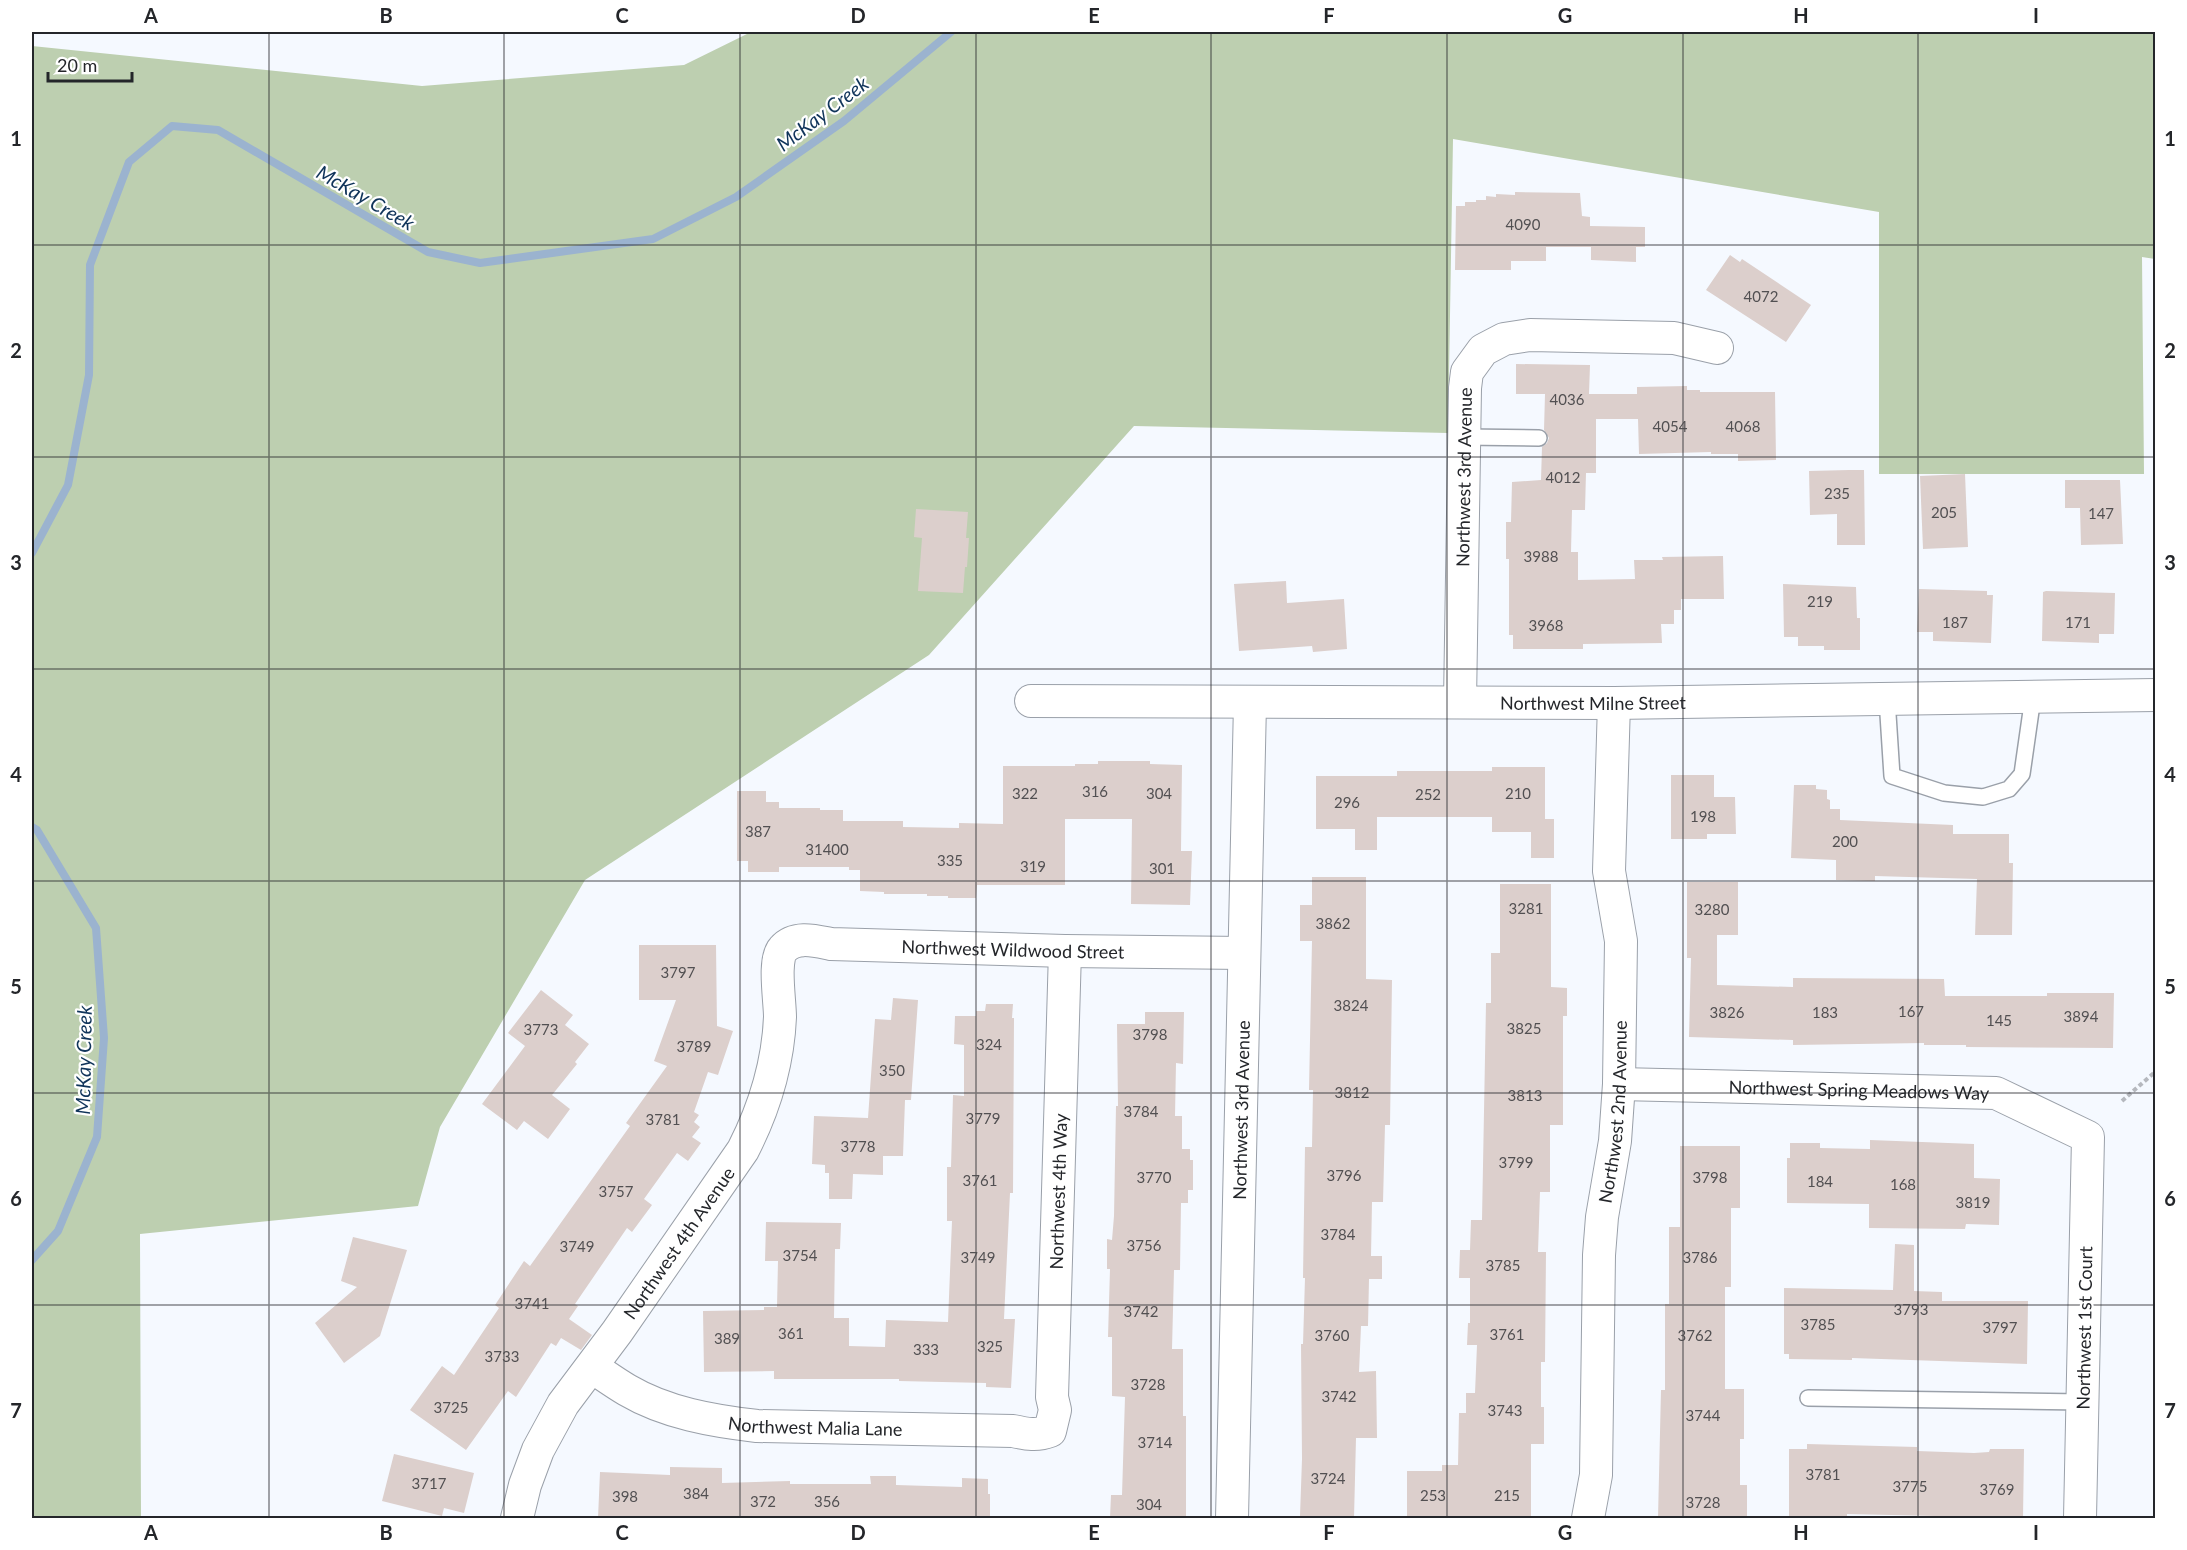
<svg xmlns="http://www.w3.org/2000/svg" width="2187" height="1550" viewBox="0 0 2187 1550" font-family="Lato,sans-serif">
<rect width="100%" height="100%" fill="#f5f9ff"/>
<!-- green -->
<path fill="#bdcfb0" d="M751,32H2155V259L2142,257L2144,474H1879V212L1453,139L1448,433L1134,426L929,655L585,880L440,1127L418,1206L140,1234L141,1518H32V46L422,86L684,65Z"/>
<g fill="none" stroke-linecap="round" stroke-linejoin="round">
<!-- stream -->
<g stroke="#9bb3cf" stroke-width="8">
<path d="M32,553L68,485L89,375L90,265L129,162L172,126L218,130L428,252L480,263L653,239L736,197L844,121L951,32"/>
<path d="M32,827L37,830L96,928L104,1038L97,1137L58,1231L32,1260"/>
</g>
</g>
<!-- building -->
<g fill="#dccfcc">
<path d="M1515,192L1580,193L1582,216L1590,217V226L1645,227V247H1636V262L1591,260V247H1546V261H1511V270H1455L1456,206H1465V202H1476V200H1486V196L1496,197V194L1515,195Z"/>
<path d="M1730,255L1740,262L1742,259L1811,305L1786,342L1706,290Z"/>
<path d="M1516,364L1590,365L1589,394H1637V387L1687,386V390H1700V392H1775L1776,460L1738,461V454H1711V452L1639,454L1638,419H1596V473H1586L1585,510H1572L1571,552H1578V580L1635,579L1634,560H1663L1662,557L1723,556L1724,599H1681V610H1674V624H1661L1662,643L1583,644V649H1513V635H1509V559H1506V522H1511L1512,482L1541,480L1542,447L1547,443L1549,438L1544,430L1545,394H1516Z"/>
<path d="M1849,470H1864L1865,545H1837V514L1810,515L1809,471Z"/>
<path d="M1965,474L1968,547L1923,549L1920,476Z"/>
<path d="M2065,480H2120L2123,544L2081,545L2080,508H2065Z"/>
<path d="M916,509L968,512L966,538H969L967,567H965L963,593L918,591L922,538L914,537Z"/>
<path d="M1286,581L1287,603L1344,599L1347,649L1313,652L1312,646L1239,651L1234,584Z"/>
<path d="M1783,584L1856,587L1857,618H1860V650H1824V646H1798V637H1784Z"/>
<path d="M1919,589L1987,591V595H1993L1991,643L1933,641V632H1917Z"/>
<path d="M2046,591L2115,593L2114,634H2099V643L2042,641L2043,592Z"/>
<path d="M1098,761H1150V764L1182,765L1181,851H1192L1190,905L1131,904L1132,819H1065V885H977L976,898H948V896H927V894H884V892L860,891V870H849V867H779V872H748V861H737V791H766V802H779V808H820V810H843V821H903V827L959,828V823L1003,824V766H1075V764H1098Z"/>
<path d="M1492,767H1545V819H1554V858H1531V832H1492V817H1377V850H1355V829H1316V776H1397V771H1492Z"/>
<path d="M1671,775H1714V797H1735L1736,834H1707V839H1671Z"/>
<path d="M1794,785H1816V789L1827,790V799L1830,800V809H1840V820L1953,825V834H2009V863H2013L2012,935H1975L1977,879L1875,876V881L1836,880V860L1791,858Z"/>
<path d="M1312,877H1366V979L1392,980L1390,1125H1385L1383,1202H1372L1371,1256H1382V1279H1369L1368,1326H1361L1359,1372L1376,1371L1377,1438H1356L1354,1518L1300,1516L1302,1459L1301,1344H1303L1305,1278H1303L1305,1147H1312L1313,1090H1309L1312,941H1300V905H1312Z"/>
<path d="M1687,882H1738V935H1717V985L1793,987V978L1944,979L1945,996H2047V993H2114L2113,1048L1966,1047V1045H1924V1043L1793,1045V1040L1689,1037L1691,958H1687Z"/>
<path d="M1500,884H1551V987L1567,988V1016H1563V1125H1550V1192H1540L1538,1252H1546L1545,1362H1541V1407H1544V1444H1531V1518H1407V1471H1442V1465H1458L1459,1413H1466V1393H1475L1477,1345H1467L1468,1323H1470V1278H1459L1460,1250H1470L1471,1220H1482L1486,1003H1491V953H1500Z"/>
<path d="M639,945H716L717,1026L733,1031L718,1075L708,1072L694,1112L699,1115L694,1122L700,1127L692,1137L701,1143L688,1161L677,1153L644,1199L652,1205L632,1232L627,1228L575,1304L578,1306L569,1319L592,1335L581,1350L561,1338L556,1346L551,1343L516,1397L508,1391L466,1450L410,1410L442,1366L454,1375L499,1308L495,1305L524,1261L530,1266L630,1126L626,1123L667,1066L654,1061L676,1000H639Z"/>
<path d="M541,990L573,1015L565,1025L589,1044L575,1062L577,1064L552,1095L570,1109L548,1139L524,1121L517,1130L482,1104L525,1046L508,1033Z"/>
<path d="M893,998L918,1000L911,1100H905L903,1156H883V1175L853,1174L852,1199H829V1173H825V1165L812,1164L814,1116L868,1118L875,1019L891,1020Z"/>
<path d="M986,1004H1013L1012,1018H1014L1013,1193H1010L1004,1319H1015L1011,1388L986,1387V1383L899,1381V1379H774V1371L704,1372L703,1311L764,1310V1307H777L778,1261H765L766,1222L841,1223L840,1249H835L834,1318H849V1346L885,1347L886,1320L948,1322L952,1221H947V1167H951L953,1095L964,1096V1045L954,1044L955,1016H976V1011H985Z"/>
<path d="M1145,1012H1184L1183,1064L1176,1063L1175,1116H1182V1149H1190V1160H1193V1190H1188V1203H1181L1180,1270H1174L1172,1349H1183V1416H1186V1518H1110L1111,1495H1122L1125,1397L1112,1396V1337H1108L1110,1269H1107V1239L1112,1240L1114,1216L1116,1106H1118L1117,1024H1145Z"/>
<path d="M1870,1140L1974,1144V1178L2000,1179L1999,1225L1966,1224L1965,1229L1869,1228V1204L1787,1203V1158H1790V1143H1820V1148L1870,1149Z"/>
<path d="M1680,1146H1740V1208H1731V1287H1725V1389H1744V1439H1740V1485H1747V1518H1658L1661,1390H1665V1304H1669V1227H1680Z"/>
<path d="M353,1237L407,1250L380,1336L344,1363L315,1323L357,1287L341,1281Z"/>
<path d="M1895,1244L1914,1245V1291L1942,1292V1301H2028L2027,1364L1852,1358V1360L1789,1359V1354H1784V1288L1893,1290Z"/>
<path d="M1807,1444L1917,1447V1451L1974,1453L1989,1452L1990,1449H2024L2023,1518L1847,1514V1518H1789V1449H1807Z"/>
<path d="M394,1454L474,1473L464,1513L444,1508L442,1516L382,1501Z"/>
<path d="M670,1467L722,1468V1483L790,1481V1484H871L870,1476H896V1485L962,1487V1478L988,1479V1494H990V1518H598L600,1472L670,1475Z"/>
</g>
<g fill="none" stroke-linecap="round" stroke-linejoin="round">
<defs>
<g id="lane">
<path d="M1464,437L1539,438"/>
<path d="M1887,699L1892,776L1944,793L1983,797L2009,789L2022,774L2033,697"/>
<path d="M1808,1398L2082,1402"/>
</g>
<g id="street">
<path id="s1" d="M1031,701L1614,703L2156,695"/>
<path id="s2" d="M1460,702L1465,388L1467,372L1483,350L1504,339L1530,335L1674,338L1717,348"/>
<path id="s3" d="M1619,1084L1996,1093L2088,1137L2080,1518"/>
<path id="s4" d="M592,1367C604,1375 615,1383 627,1390C666,1413 713,1421 757,1426L1013,1431C1027,1434 1037,1436 1050,1431L1055,1410L1052,1397L1065,951"/>
<path id="s5" d="M517,1518L525,1485L538,1450L563,1404L617,1332L743,1150C765,1107 778,1065 780,1017C780,1001 773,959 783,949C795,935 816,941 831,944L1065,951L1244,953"/>
<path id="s6" d="M1232,1518L1250,703"/>
<path id="s7" d="M1588,1518L1596,1475L1599,1255L1602,1217L1615,1141L1619,1084L1621,941L1609,871L1614,703"/>
</g>
</defs>
<!-- lane casing -->
<use href="#lane" stroke="#9aa0a9" stroke-width="18"/>
<!-- street casing -->
<use href="#street" stroke="#9aa0a9" stroke-width="34"/>
<!-- path -->
<path stroke="#b5b8be" stroke-width="4" stroke-dasharray="4.5 3" stroke-linecap="butt" d="M2122,1101L2156,1071"/>
<!-- lane -->
<use href="#lane" stroke="#fff" stroke-width="15"/>
<!-- street -->
<use href="#street" stroke="#fff" stroke-width="32"/>
</g>
<!-- grid -->
<path fill="none" stroke="#24262a" stroke-width="1.5" stroke-opacity="0.55" d="M269,32V1518M504,32V1518M740,32V1518M976,32V1518M1211,32V1518M1447,32V1518M1683,32V1518M1918,32V1518M32,245H2156M32,457H2156M32,669H2156M32,881H2156M32,1093H2156M32,1305H2156"/>
<g text-anchor="middle" dominant-baseline="central" stroke-width="4.5" stroke-linejoin="round" paint-order="stroke">
<!-- number labels -->
<g font-size="15" fill="#525052">
<text x="1523" y="224">4090</text>
<text x="1761" y="296">4072</text>
<text x="1567" y="399">4036</text>
<text x="1670" y="426">4054</text>
<text x="1743" y="426">4068</text>
<text x="1563" y="477">4012</text>
<text x="1837" y="493">235</text>
<text x="1944" y="512">205</text>
<text x="2101" y="513">147</text>
<text x="1541" y="556">3988</text>
<text x="1820" y="601">219</text>
<text x="1955" y="622">187</text>
<text x="2078" y="622">171</text>
<text x="1546" y="625">3968</text>
<text x="1095" y="791">316</text>
<text x="1025" y="793">322</text>
<text x="1159" y="793">304</text>
<text x="1518" y="793">210</text>
<text x="1428" y="794">252</text>
<text x="1347" y="802">296</text>
<text x="1703" y="816">198</text>
<text x="758" y="831">387</text>
<text x="1845" y="841">200</text>
<text x="827" y="849">31400</text>
<text x="950" y="860">335</text>
<text x="1033" y="866">319</text>
<text x="1162" y="868">301</text>
<text x="1526" y="908">3281</text>
<text x="1712" y="909">3280</text>
<text x="1333" y="923">3862</text>
<text x="678" y="972">3797</text>
<text x="1351" y="1005">3824</text>
<text x="1911" y="1011">167</text>
<text x="1727" y="1012">3826</text>
<text x="1825" y="1012">183</text>
<text x="2081" y="1016">3894</text>
<text x="1999" y="1020">145</text>
<text x="1524" y="1028">3825</text>
<text x="541" y="1029">3773</text>
<text x="1150" y="1034">3798</text>
<text x="989" y="1044">324</text>
<text x="694" y="1046">3789</text>
<text x="892" y="1070">350</text>
<text x="1352" y="1092">3812</text>
<text x="1525" y="1095">3813</text>
<text x="1141" y="1111">3784</text>
<text x="983" y="1118">3779</text>
<text x="663" y="1119">3781</text>
<text x="858" y="1146">3778</text>
<text x="1516" y="1162">3799</text>
<text x="1344" y="1175">3796</text>
<text x="1154" y="1177">3770</text>
<text x="1710" y="1177">3798</text>
<text x="980" y="1180">3761</text>
<text x="1820" y="1181">184</text>
<text x="1903" y="1184">168</text>
<text x="616" y="1191">3757</text>
<text x="1973" y="1202">3819</text>
<text x="1338" y="1234">3784</text>
<text x="1144" y="1245">3756</text>
<text x="577" y="1246">3749</text>
<text x="800" y="1255">3754</text>
<text x="978" y="1257">3749</text>
<text x="1700" y="1257">3786</text>
<text x="1503" y="1265">3785</text>
<text x="532" y="1303">3741</text>
<text x="1911" y="1309">3793</text>
<text x="1141" y="1311">3742</text>
<text x="1818" y="1324">3785</text>
<text x="2000" y="1327">3797</text>
<text x="791" y="1333">361</text>
<text x="1507" y="1334">3761</text>
<text x="1332" y="1335">3760</text>
<text x="1695" y="1335">3762</text>
<text x="727" y="1338">389</text>
<text x="990" y="1346">325</text>
<text x="926" y="1349">333</text>
<text x="502" y="1356">3733</text>
<text x="1148" y="1384">3728</text>
<text x="1339" y="1396">3742</text>
<text x="451" y="1407">3725</text>
<text x="1505" y="1410">3743</text>
<text x="1703" y="1415">3744</text>
<text x="1155" y="1442">3714</text>
<text x="1823" y="1474">3781</text>
<text x="1328" y="1478">3724</text>
<text x="429" y="1483">3717</text>
<text x="1910" y="1486">3775</text>
<text x="1997" y="1489">3769</text>
<text x="696" y="1493">384</text>
<text x="1433" y="1495">253</text>
<text x="1507" y="1495">215</text>
<text x="625" y="1496">398</text>
<text x="763" y="1501">372</text>
<text x="827" y="1501">356</text>
<text x="1703" y="1502">3728</text>
<text x="1149" y="1504">304</text>
</g>
<!-- street labels -->
<g font-size="18" fill="#24262a" stroke="#fff">
<text stroke="none"><textPath href="#s2" startOffset="225">Northwest 3rd Avenue</textPath></text>
<text stroke="none"><textPath href="#s1" startOffset="562">Northwest Milne Street</textPath></text>
<text stroke="none"><textPath href="#s5" startOffset="876">Northwest Wildwood Street</textPath></text>
<text stroke="none"><textPath href="#s3" startOffset="240">Northwest Spring Meadows Way</textPath></text>
<text stroke="none"><textPath href="#s6" startOffset="408">Northwest 3rd Avenue</textPath></text>
<text stroke="none"><textPath href="#s7" startOffset="408">Northwest 2nd Avenue</textPath></text>
<text stroke="none"><textPath href="#s4" startOffset="712">Northwest 4th Way</textPath></text>
<text stroke="none"><textPath href="#s5" startOffset="322">Northwest 4th Avenue</textPath></text>
<text transform="translate(2084 1328) rotate(-89)">Northwest 1st Court</text>
<text stroke="none"><textPath href="#s4" startOffset="236">Northwest Malia Lane</textPath></text>
</g>
<!-- water labels -->
<g font-size="20" font-style="italic" fill="#10345a" stroke="#fff">
<text transform="translate(822 113) rotate(-37)">McKay Creek</text>
<text transform="translate(366 197) rotate(30)">McKay Creek</text>
<text transform="translate(83 1060) rotate(-89)">McKay Creek</text>
</g>
</g>
<!-- border -->
<rect width="2187" height="1550" fill="none" stroke="#ffffff" stroke-width="66"/>
<!-- scale -->
<path d="M48 72v9h84v-9" fill="none" stroke="#24262a" stroke-width="3"/>
<text x="57" y="72" font-size="18" fill="#24262a" stroke="#ffffff" stroke-width="4.5" paint-order="stroke">20 m</text>
<rect x="33" y="33" width="2121" height="1484" fill="none" stroke="#24262a" stroke-width="2"/>
<g font-size="20" text-anchor="middle" font-weight="bold" fill="#24262a">
<text x="151" y="23">A</text>
<text x="386" y="23">B</text>
<text x="622" y="23">C</text>
<text x="858" y="23">D</text>
<text x="1094" y="23">E</text>
<text x="1329" y="23">F</text>
<text x="1565" y="23">G</text>
<text x="1801" y="23">H</text>
<text x="2036" y="23">I</text>
<text x="16" y="146">1</text>
<text x="2170" y="146">1</text>
<text x="16" y="358">2</text>
<text x="2170" y="358">2</text>
<text x="16" y="570">3</text>
<text x="2170" y="570">3</text>
<text x="16" y="782">4</text>
<text x="2170" y="782">4</text>
<text x="16" y="994">5</text>
<text x="2170" y="994">5</text>
<text x="16" y="1206">6</text>
<text x="2170" y="1206">6</text>
<text x="16" y="1418">7</text>
<text x="2170" y="1418">7</text>
<text x="151" y="1540">A</text>
<text x="386" y="1540">B</text>
<text x="622" y="1540">C</text>
<text x="858" y="1540">D</text>
<text x="1094" y="1540">E</text>
<text x="1329" y="1540">F</text>
<text x="1565" y="1540">G</text>
<text x="1801" y="1540">H</text>
<text x="2036" y="1540">I</text>
</g>
</svg>
